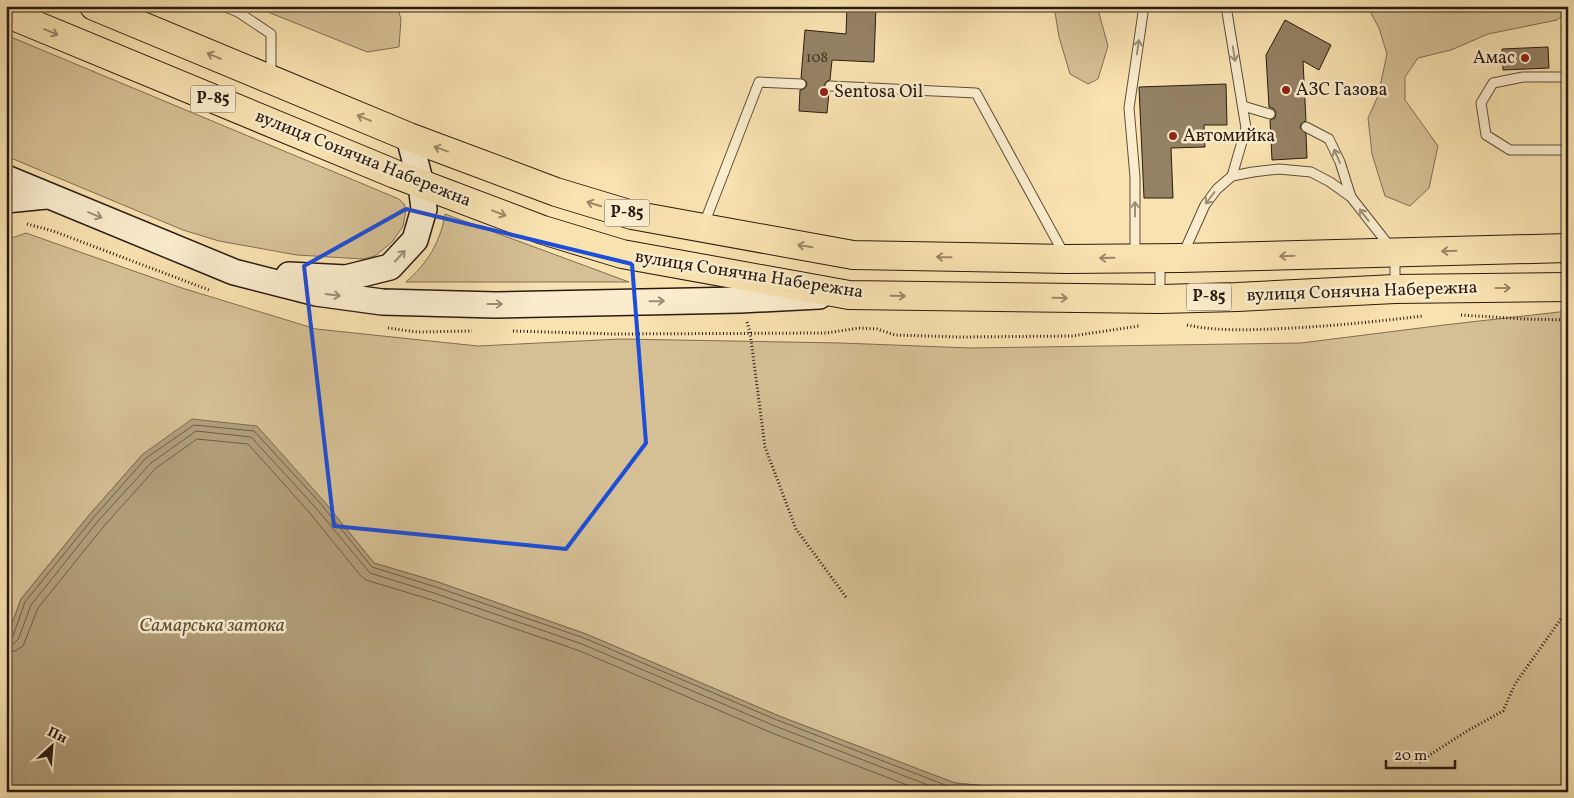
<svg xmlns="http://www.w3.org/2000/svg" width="1574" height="798" viewBox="0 0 1574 798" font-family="Vollkorn,serif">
<rect width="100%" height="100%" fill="#f8e2b0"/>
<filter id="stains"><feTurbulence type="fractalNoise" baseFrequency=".004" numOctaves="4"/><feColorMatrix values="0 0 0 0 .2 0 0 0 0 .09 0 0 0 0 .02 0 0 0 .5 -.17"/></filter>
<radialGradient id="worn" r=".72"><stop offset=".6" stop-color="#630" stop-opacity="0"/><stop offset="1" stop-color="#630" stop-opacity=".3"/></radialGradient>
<!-- green -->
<g fill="#d5c095" stroke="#806e54">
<path d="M253,6H397L401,19L399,47L367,52Z"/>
<path d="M1054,6H1097L1108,46L1098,79L1088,84L1070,74L1059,37Z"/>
<path d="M1367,6H1568V11L1557,20L1488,34L1451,50L1418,58L1405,77V100L1438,146L1429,188L1410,206L1385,196L1372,154L1368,118L1378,96L1387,54L1379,28Z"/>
<path d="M6,35L399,199L404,204L406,210L403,226L393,241L375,256L363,259L297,255L219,241L183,230L6,156Z"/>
<path d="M445,214L629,282H406C427,264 441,241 445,214Z"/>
<path d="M26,233L182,288L316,329L478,346L621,339L841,343L971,348L1301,343L1444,325L1568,311V792H1052L955,783L779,716L586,634L438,582L374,563L323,500L143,454L90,514L21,599L6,640V240Z"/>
</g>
<!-- water -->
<path fill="#b29e7a" stroke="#7c6a50" d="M192,419L257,426L323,500L374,563L438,582L586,634L779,716L955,783L1052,792H6V640L21,599L90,514L143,454Z"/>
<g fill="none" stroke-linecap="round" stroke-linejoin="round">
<!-- shore -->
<g stroke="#6e5c46" stroke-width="1">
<path d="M6,639L13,636L25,602L94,517L146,458L194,425L254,431L320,503L372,567L436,587L584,638L777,720L953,788L995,792"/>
<path d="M6,645L13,644L18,640L31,605L98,521L151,463L196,431L251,437L315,507L370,573L434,593L582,644L775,726L946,792"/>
<path d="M6,653L15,651L23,646L38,608L104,526L156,468L197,439L248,444L309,512L360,575L366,580L432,600L580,651L772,733L925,792"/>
</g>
</g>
<!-- building -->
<g fill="#958264" stroke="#2a1b12">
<path d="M847,6H876L874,62L832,60L830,80L827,81L824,85L825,89L829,92L827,113L799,111L800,90L804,89L807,85L806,81L801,78L805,30L846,34Z"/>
<path d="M1285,20L1331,45L1319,70L1303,61L1306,121L1301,124L1300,128L1306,134L1307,158L1272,160L1270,120L1275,118L1276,113L1274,109L1269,107L1266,55Z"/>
<path d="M1548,47L1549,68L1503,70L1502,49Z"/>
<path d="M1226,84L1227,125H1204L1205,147L1171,148L1173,198H1144L1139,87Z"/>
</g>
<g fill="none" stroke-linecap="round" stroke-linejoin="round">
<defs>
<g id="service">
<path d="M223,6L238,12L271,34V77"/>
<path d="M1226,6L1246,128L1232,176"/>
<path d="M1568,77H1523L1493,83L1481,103L1486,135L1510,150H1568"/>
<path d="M830,86L976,93L1064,254"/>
<path d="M1243,106L1270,114"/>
<path d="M1306,127L1329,139L1340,162L1351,197"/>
<path d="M704,224L759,82L801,84"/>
<path d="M1183,254L1205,205L1217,189L1232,176L1253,172L1279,169L1311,172L1330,182L1351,197L1395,253V286"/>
<path d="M1135,255V177L1129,108L1144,6"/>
<path d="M1160,297V260"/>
</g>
<g id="secondary">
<path d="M6,178L234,272L316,293L382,302L496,305L740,300L819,296"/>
<path d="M6,200L46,196"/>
<path d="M289,275L346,278L390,267L415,240L424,209L421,184L409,137"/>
</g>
<g id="primary">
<path d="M94,6L409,137L556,192L632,215L853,255L1067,259L1181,258L1568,248"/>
<path d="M6,13L395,174L543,230L622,254L849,295L1160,299L1237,297L1395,289L1568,287"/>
</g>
</defs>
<!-- service casing -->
<use href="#service" stroke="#5e4d3a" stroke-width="11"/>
<!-- secondary casing -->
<use href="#secondary" stroke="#2a1b12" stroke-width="28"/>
<!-- primary casing -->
<use href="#primary" stroke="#2a1b12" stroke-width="30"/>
<!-- path -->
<g stroke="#2a1b12" stroke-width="3" stroke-dasharray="1 2.5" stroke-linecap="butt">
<path d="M27,224L53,231L209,290"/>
<path d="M1461,315L1525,319L1568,320"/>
<path d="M747,322L750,332L765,447L796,529L846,597"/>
<path d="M1187,325C1215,331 1244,330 1272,329C1323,327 1373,322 1423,316"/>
<path d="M388,328L417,332L472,331"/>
<path d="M513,331L615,334L826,333L859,328L877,329L895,335L960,337L1072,336L1139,326"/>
<path d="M1568,417V428"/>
<path d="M1419,762L1467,731L1503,711L1515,684L1568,609"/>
</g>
<!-- service -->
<use href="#service" stroke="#faeccc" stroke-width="9"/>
<!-- secondary -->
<use href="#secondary" stroke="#faeccc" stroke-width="25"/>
<!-- primary -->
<use href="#primary" stroke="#f8e2b0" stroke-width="28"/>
</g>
<!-- one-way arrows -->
<defs><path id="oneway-shaft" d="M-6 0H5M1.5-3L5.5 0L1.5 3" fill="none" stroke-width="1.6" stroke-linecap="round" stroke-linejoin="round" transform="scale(1.25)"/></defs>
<g stroke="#9b8869">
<use href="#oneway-shaft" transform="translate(51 32) rotate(23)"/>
<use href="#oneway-shaft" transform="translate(214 56) rotate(-157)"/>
<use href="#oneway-shaft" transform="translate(364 118) rotate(-157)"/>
<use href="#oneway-shaft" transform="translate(441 149) rotate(-160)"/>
<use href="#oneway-shaft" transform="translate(594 204) rotate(-163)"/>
<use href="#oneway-shaft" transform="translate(499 213) rotate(21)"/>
<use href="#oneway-shaft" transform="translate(805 246) rotate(-170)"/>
<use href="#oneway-shaft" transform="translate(1449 251) rotate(178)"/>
<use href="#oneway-shaft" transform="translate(1287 256) rotate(178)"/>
<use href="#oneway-shaft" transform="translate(944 257) rotate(-179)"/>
<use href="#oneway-shaft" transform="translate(1107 258) rotate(179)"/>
<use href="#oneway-shaft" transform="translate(1503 288)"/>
<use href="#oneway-shaft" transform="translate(898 296) rotate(1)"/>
<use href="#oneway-shaft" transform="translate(1060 298) rotate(1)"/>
</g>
<g stroke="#9c8e78">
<use href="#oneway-shaft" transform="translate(1138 47) rotate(-82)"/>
<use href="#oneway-shaft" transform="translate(1234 54) rotate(81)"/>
<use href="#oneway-shaft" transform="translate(1337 156) rotate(-114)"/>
<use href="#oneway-shaft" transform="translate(1210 198) rotate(127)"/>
<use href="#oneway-shaft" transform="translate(1135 209) rotate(-90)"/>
<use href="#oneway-shaft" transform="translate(95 215) rotate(22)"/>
<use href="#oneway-shaft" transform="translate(1364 215) rotate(-128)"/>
<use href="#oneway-shaft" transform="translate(400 256) rotate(-47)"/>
<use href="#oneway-shaft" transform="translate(333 295) rotate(7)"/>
<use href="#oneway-shaft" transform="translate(657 301) rotate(-1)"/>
<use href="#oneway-shaft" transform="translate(495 304)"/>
</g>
<!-- marked area -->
<path fill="none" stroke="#1d4ed8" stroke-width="4" stroke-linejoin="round" d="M406,209L632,264L646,443L566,549L334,526L304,266Z"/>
<!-- markers -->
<g fill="#8f2418" stroke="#faeccc" stroke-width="2">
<circle cx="1525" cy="58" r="5"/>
<circle cx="1286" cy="90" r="5"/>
<circle cx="824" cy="92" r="5"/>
<circle cx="1173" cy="136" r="5"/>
</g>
<g text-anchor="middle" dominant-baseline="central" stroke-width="5" stroke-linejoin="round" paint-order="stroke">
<!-- number labels -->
<g font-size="15" fill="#453526">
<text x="817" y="58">108</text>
</g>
<!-- shield labels -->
<g fill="#faeccc" stroke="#685a4a" stroke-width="1">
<rect x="190.5" y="85.5" width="45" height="27" rx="4"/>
<rect x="604.5" y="199.5" width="45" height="27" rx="4"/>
<rect x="1186.5" y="283.5" width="45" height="27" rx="4"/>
</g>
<g font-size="16" font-weight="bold" fill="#2a1b12">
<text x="213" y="99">Р-85</text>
<text x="627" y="213">Р-85</text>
<text x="1209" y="297">Р-85</text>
</g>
<!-- poi labels -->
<g font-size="18" fill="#2a1b12" stroke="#faeccc" text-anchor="start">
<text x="1515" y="58" text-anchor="end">Амас</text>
<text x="1296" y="90">АЗС Газова</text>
<text x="834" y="92">Sentosa Oil</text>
<text x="1183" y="136">Автомийка</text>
</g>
<!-- street labels -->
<g font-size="18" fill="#2a1b12" stroke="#faeccc">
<text transform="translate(363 159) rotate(22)">вулиця Сонячна Набережна</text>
<text transform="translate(749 275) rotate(9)">вулиця Сонячна Набережна</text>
<text transform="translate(1362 292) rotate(-2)">вулиця Сонячна Набережна</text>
</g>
<!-- water labels -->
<g font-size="19" font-style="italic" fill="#604f3c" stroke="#faeccc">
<text x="212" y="626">Самарська затока</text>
</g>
</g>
<!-- margin -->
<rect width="1574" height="798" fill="none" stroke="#f8e2b0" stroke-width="25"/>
<rect x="8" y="8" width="1559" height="783" fill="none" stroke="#2a1b12" stroke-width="2.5"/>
<rect x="12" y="12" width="1549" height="773" fill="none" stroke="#2a1b12"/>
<!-- north arrow -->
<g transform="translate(52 746) rotate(26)" stroke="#faeccc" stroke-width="4" paint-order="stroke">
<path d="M0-4L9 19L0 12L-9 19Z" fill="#2a1b12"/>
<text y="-8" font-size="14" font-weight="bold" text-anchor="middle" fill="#2a1b12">Пн</text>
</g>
<!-- scale -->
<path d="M1386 760v8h69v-8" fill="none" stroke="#2a1b12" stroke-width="2.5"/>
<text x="1394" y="760" font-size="15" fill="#2a1b12" stroke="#faeccc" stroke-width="4" paint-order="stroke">20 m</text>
<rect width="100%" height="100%" filter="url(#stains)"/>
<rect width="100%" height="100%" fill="url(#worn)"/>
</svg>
